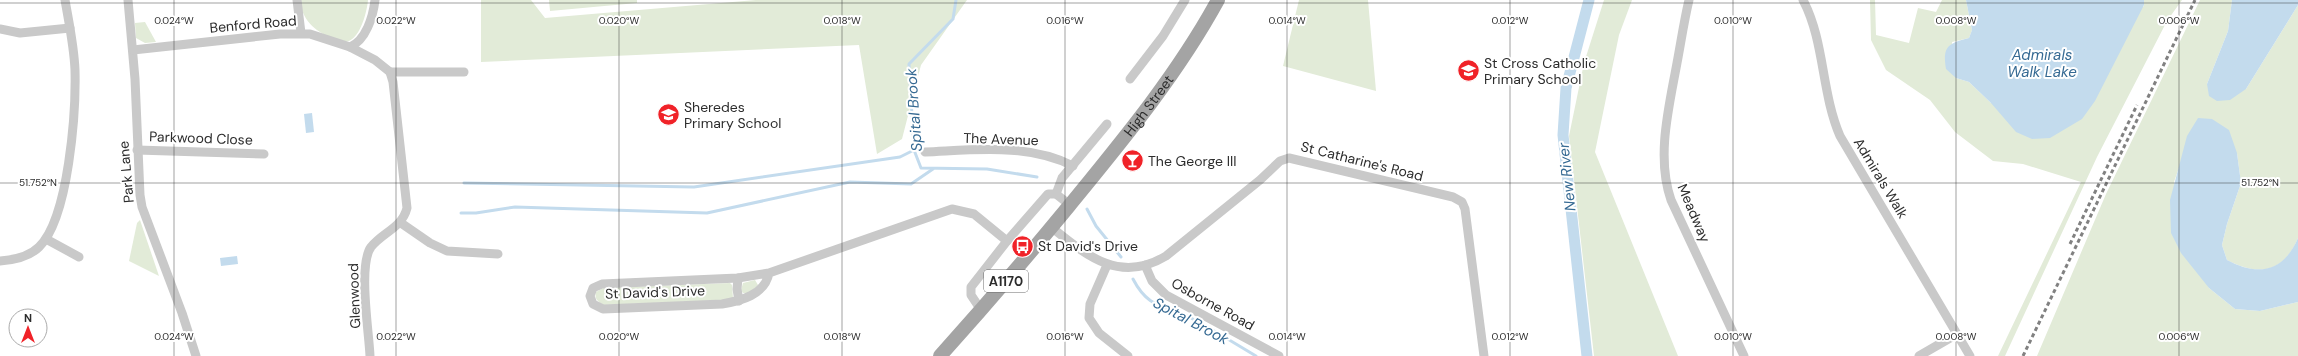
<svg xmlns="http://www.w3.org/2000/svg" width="2298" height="356" viewBox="0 0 2298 356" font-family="'DM Sans',sans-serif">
<rect width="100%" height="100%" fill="#fff"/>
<!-- green -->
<g fill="#e2ebd8">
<path d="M300,0H368C367,11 361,36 349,41C343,43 337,40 331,38C314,30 302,20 300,0Z"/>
<path d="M481,0H531L545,18L756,0H967L921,65L902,139L877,154L859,45L481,62Z"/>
<path d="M549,0H637V3L550,11Z"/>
<path d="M1299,0H1368L1376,91L1283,66Z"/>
<path d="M1604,0H1632L1619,35L1595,152L1678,356H1594L1569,136L1584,63Z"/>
<path d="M1870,0H1875L1876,35L1909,43L1918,8L1936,12L1942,0H1966L1972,30L1969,38L1952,42L1956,78L1969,82L1991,103L2144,6V0H2182L2167,21L2097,157L2005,356H1998L2081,182L2023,164L1993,161L1955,132L1930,100L1886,70L1871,40Z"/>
<path d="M2200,0H2232L2228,31L2207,84L2246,89L2298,5V238C2283,274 2258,276 2227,260L2222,245L2227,224L2241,183L2237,153L2183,156L2174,182L2209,288L2235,309L2260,311L2298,302V356H2037L2106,194Z"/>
<path d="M145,22L156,42L145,43L136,38L135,23Z"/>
<path d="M140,220L159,276L129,261L137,223Z"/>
<path d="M755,280L758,285L750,293H743L741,290L743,283Z"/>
<path d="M730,283L732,285L733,298L727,300L603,305C598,301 594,299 596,292L603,288Z"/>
</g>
<!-- water -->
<g fill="#c3dbed">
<path d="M1966,0H2144V5L2095,101L2082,119L2050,138L2032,139L2016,132L1991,103L1969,82L1956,78L1946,69C1942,46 1949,43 1969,38L1972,30Z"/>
<path d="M2232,0H2298V5L2246,89L2230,100L2217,101L2209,96L2207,84L2228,31Z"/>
<path d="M312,113L314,132L306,133L304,114Z"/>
<path d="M2198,118L2212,119L2229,130L2237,153L2241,183L2227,224L2222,245L2227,260C2257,276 2283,273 2298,238V302L2260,311L2235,309L2209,288L2181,253L2171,233L2170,200L2187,136Z"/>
<path d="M237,256L238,264L221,266L220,258Z"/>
</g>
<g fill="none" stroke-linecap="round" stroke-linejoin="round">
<!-- stream -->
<g stroke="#c3dbed" stroke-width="3">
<path d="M956,0L953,19L909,64L914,150L921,168L987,169L1037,177"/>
<path d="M464,183L694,187L900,157L914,150"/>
<path d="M1087,209L1096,226L1121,257"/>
<path d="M461,213H476L515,207L707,213L850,182L911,184L933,169"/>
<path d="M1133,279C1148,308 1163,305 1189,317C1212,329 1234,343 1256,356"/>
</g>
<!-- canal -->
<path stroke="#c3dbed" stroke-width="11" d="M1587,356L1563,135L1566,88L1589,0"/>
<!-- street -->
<g stroke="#c9c9c9" stroke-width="9">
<path d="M128,0L135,79L140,195L142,207L182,313L196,356"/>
<path d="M297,0L301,33"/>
<path d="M1689,0C1684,21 1681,42 1677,63C1669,107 1656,157 1671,200L1744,356"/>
<path d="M1803,0C1825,42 1821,92 1840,136L1970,356"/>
<path d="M0,29L20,33L70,28"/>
<path d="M350,47C366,40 373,17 375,0"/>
<path d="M133,50L280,34H310L350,47L375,60L390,72L393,82L407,208C402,228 383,232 371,247C358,265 369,332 370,356"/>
<path d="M390,72H464"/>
<path d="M1130,79L1163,36L1185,0"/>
<path d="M137,150L264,154"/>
<path d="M925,152C974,150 1028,143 1073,166"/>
<path d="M1056,194L1062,178L1107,124"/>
<path d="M401,223L430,243L447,251L498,254"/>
<path d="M1051,227C1087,256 1120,284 1166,256L1260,180L1280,161L1289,158L1453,197L1462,202L1465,209L1484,356"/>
<path d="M46,239L79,257"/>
<path d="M0,261C14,260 29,257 39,247C69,218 76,111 75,70C74,46 69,23 65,0"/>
<path d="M1107,265L1090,304L1089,318L1099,333L1128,356"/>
<path d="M1145,265L1152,281L1166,295L1279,356"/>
<path d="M769,273L738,278L602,284L593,288L590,296L593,304L603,309L722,304C740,301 765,295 769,273L952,209L974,214L1007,241"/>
<path d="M738,278L737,289L739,301"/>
<path d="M981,310L971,295V287L1007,241L1048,194H1056L1070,205"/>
<path d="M1919,356L1957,334"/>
</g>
<!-- primary -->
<path stroke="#a4a4a4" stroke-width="14" id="s1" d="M940,356C984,307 1027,257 1069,206C1123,140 1177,75 1218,0"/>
<!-- rail -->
<g stroke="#818181" stroke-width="3" stroke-dasharray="4 3" stroke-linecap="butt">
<path d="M2070,244L2137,105"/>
<path d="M2023,356L2195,0"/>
</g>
</g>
<!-- ticks -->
<path fill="none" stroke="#2c2c2c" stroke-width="1" stroke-opacity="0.45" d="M174,0V356M396,0V356M619,0V356M842,0V356M1065,0V356M1287,0V356M1510,0V356M1733,0V356M1956,0V356M2179,0V356M0,3H2298M0,183H2298"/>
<!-- icons -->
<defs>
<symbol id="school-disc" viewBox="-11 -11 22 22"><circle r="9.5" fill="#f02228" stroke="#fff"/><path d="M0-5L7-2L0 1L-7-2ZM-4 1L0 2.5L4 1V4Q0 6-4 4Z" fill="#fff"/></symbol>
<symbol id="bar-disc" viewBox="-11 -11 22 22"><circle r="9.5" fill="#f02228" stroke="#fff"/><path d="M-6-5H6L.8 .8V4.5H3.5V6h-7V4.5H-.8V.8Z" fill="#fff"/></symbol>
<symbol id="bus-disc" viewBox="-11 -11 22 22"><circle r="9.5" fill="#f02228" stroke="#fff"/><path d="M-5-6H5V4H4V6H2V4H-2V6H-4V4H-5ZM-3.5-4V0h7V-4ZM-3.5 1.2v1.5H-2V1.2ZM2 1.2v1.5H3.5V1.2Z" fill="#fff"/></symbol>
</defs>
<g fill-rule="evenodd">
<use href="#school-disc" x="1456" y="58" width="25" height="25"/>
<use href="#school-disc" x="656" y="102" width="25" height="25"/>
<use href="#bar-disc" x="1120" y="148" width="25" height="25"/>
<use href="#bus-disc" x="1010" y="234" width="25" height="25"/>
</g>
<g text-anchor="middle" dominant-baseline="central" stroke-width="4" stroke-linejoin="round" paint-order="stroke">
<!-- shield labels -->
<rect fill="#fff" stroke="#6b6b6b" stroke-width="1" x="984" y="270" width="44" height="22" rx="3"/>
<g font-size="13" font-weight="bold" fill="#2c2c2c">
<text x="1006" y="281">A1170</text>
</g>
<!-- street labels -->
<g font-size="14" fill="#2c2c2c" stroke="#fff">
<text transform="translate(253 24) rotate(-5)">Benford Road</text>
<text stroke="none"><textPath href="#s1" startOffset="326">High Street</textPath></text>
<text transform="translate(201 138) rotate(2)">Parkwood Close</text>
<text transform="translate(1001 139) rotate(2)">The Avenue</text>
<text transform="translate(1362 161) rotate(14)">St Catharine's Road</text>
<text transform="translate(126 172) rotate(-95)">Park Lane</text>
<text transform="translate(1881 178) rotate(59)">Admirals Walk</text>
<text transform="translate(1694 213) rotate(67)">Meadway</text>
<text transform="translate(655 292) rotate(-2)">St David's Drive</text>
<text transform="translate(354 296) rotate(-92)">Glenwood</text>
<text transform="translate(1213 304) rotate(29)">Osborne Road</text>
</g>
<!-- poi labels -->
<g font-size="14" fill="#2c2c2c" stroke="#fff" text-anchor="start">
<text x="1484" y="63">St Cross Catholic<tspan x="1484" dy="16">Primary School</tspan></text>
<text x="684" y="107">Sheredes<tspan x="684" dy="16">Primary School</tspan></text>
<text x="1148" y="161">The George III</text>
<text x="1038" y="246">St David's Drive</text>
</g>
<!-- water labels -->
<g font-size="15" font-style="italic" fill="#366a93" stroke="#fff">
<text x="2042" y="55">Admirals<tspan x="2042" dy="17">Walk Lake</tspan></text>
<text transform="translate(914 110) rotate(-94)">Spital Brook</text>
<text transform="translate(1567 177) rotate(-96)">New River</text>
<text transform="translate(1191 321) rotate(28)">Spital Brook</text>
</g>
</g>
<g font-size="10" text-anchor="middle" fill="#2c2c2c" stroke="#fff" stroke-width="4" stroke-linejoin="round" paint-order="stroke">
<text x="174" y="24">0.024°W</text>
<text x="396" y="24">0.022°W</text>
<text x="619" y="24">0.020°W</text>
<text x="842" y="24">0.018°W</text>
<text x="1065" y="24">0.016°W</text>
<text x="1287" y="24">0.014°W</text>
<text x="1510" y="24">0.012°W</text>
<text x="1733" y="24">0.010°W</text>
<text x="1956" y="24">0.008°W</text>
<text x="2179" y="24">0.006°W</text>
<text x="38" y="186">51.752°N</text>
<text x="2260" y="186">51.752°N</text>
<text x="174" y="340">0.024°W</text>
<text x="396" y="340">0.022°W</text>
<text x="619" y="340">0.020°W</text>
<text x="842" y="340">0.018°W</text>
<text x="1065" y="340">0.016°W</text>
<text x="1287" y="340">0.014°W</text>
<text x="1510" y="340">0.012°W</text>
<text x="1733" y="340">0.010°W</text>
<text x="1956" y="340">0.008°W</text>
<text x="2179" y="340">0.006°W</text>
</g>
<!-- north arrow -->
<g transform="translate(28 328)"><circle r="19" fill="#ffffff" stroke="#ababab"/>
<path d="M0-3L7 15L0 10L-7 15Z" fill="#f02228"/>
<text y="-6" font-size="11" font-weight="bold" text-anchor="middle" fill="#2c2c2c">N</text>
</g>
</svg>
